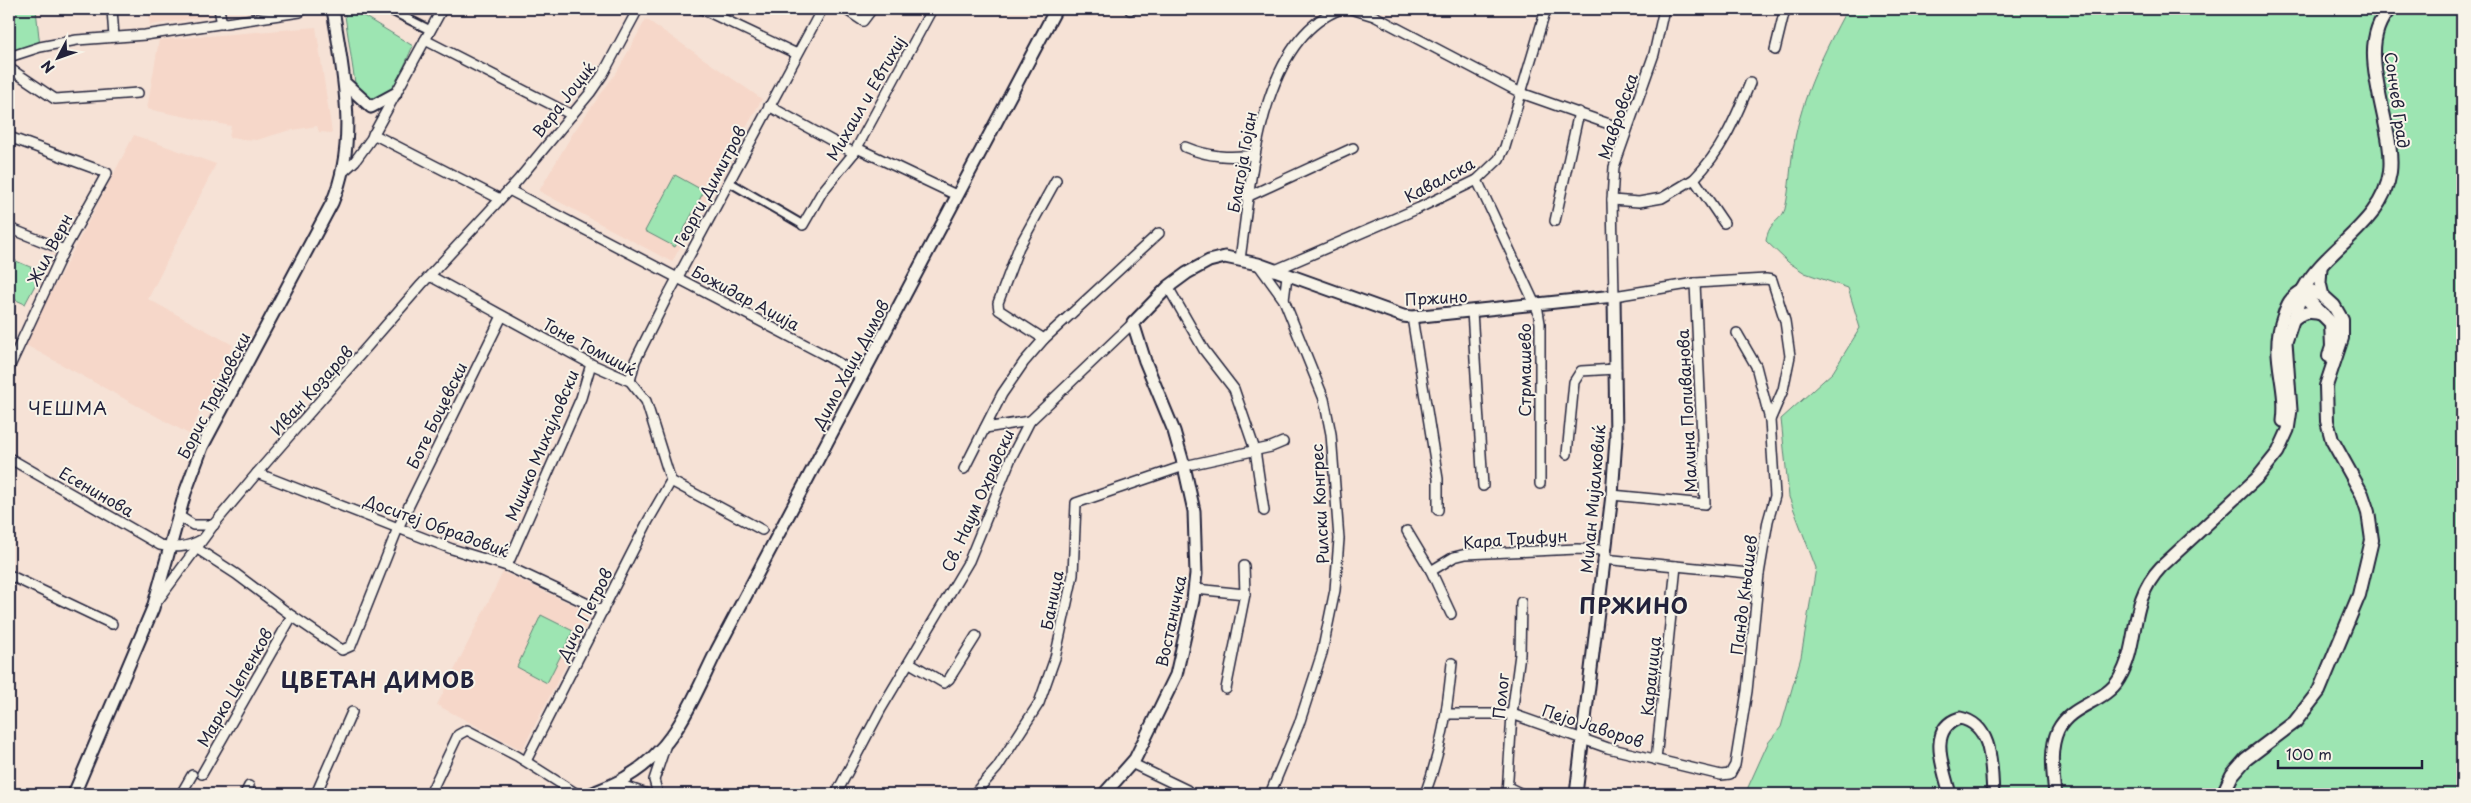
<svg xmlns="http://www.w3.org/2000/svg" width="2471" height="803" viewBox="0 0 2471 803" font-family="'Playpen Sans',sans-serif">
<rect width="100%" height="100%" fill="#f6e2d6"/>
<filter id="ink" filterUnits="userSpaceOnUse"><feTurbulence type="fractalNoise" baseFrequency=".02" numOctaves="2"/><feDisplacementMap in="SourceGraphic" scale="10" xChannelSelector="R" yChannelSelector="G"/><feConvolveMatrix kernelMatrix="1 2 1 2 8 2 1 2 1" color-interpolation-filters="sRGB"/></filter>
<g filter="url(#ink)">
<!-- built -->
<g fill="#f6d7c9">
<path d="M148,9H209L211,16L150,25Z"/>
<path d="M646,19L762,99L672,262L539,191L573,133L618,70Z"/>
<path d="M316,27L332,133L319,132L317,126L287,131L257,140L229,138L231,126L147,109L159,40Z"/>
<path d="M134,135L216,164L148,299L233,345L189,434L24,344Z"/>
<path d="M503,572L592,614L522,750L437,705Z"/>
</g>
<!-- green -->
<g fill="#9de5b2" stroke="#608476">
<path d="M9,9H36L40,47L9,57Z"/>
<path d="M344,9H352L413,46C404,64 395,98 371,100L357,88L355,83Z"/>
<path d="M1847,9H2462V794H1745L1768,743L1781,727L1801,657L1816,568L1789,497L1781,419L1833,372L1860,328L1848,288L1805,273L1788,262L1766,241C1769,220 1781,222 1785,209C1790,188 1790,165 1794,144C1802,96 1824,52 1847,9Z"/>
<path d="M675,175L704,191L675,247L645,231Z"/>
<path d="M9,258L42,272L25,304L9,297Z"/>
<path d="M541,615L573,631L547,683L517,667Z"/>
</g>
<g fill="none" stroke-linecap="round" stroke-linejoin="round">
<defs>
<g id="pedestrian">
<path d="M388,9L430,30"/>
<path d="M729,182L803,225"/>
</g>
<g id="minor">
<path d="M112,9L114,37"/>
<path d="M219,9L222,24"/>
<path d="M702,9L797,54"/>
<path d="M845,9L863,21L872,9"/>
<path d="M1351,9L1374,16L1521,93L1626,130"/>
<path d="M1130,10L1131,9"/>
<path d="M425,40L572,115"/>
<path d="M1775,50L1785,9"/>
<path d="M9,57L40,47L77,40L145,35L300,12L303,9"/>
<path d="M9,68L55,99L138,93"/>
<path d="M769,106L854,153"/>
<path d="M373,134L500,199"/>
<path d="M9,137L107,173L64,250L9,368"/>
<path d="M1185,147C1209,157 1229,158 1255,155"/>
<path d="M857,148L954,194"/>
<path d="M342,173L355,161L371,139L442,9"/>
<path d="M1694,179C1722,151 1735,119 1750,83"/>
<path d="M1477,180L1538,311L1540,323V484"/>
<path d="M509,190L825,355L862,377"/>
<path d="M1249,196L1353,148"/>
<path d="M1612,200L1639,202L1662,198L1694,179L1724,223"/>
<path d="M1555,221L1579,112"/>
<path d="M803,225L822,192L854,153L932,9"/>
<path d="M9,228L64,250"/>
<path d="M1240,259C1251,185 1258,39 1341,9"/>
<path d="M1258,264L1284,300L1324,399L1331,434L1339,539L1335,590L1322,653L1299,724L1270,794"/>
<path d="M1273,271L1419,208L1477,180L1499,159L1505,147L1546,9"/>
<path d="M430,276L591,364L630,381L646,401L671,481L762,530"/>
<path d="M1168,287L1204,350L1234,389L1255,450L1264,511"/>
<path d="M1284,300L1287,276"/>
<path d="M1472,311L1483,486"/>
<path d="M1412,317L1438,479V510"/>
<path d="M1737,333L1756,366L1770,420"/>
<path d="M1044,339L999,310L998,303L1019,247L1056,180"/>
<path d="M630,381L635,361L665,301L822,9"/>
<path d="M985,428L1030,421"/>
<path d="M1567,454L1574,382L1581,371L1616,369"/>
<path d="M9,458L160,545C175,548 187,548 201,540"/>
<path d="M964,469L1002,394L1024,362L1044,339L1159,233"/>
<path d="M257,473L452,549L507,566L603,611"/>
<path d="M1612,495L1705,504L1695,283"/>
<path d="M179,516L193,525H214"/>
<path d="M1407,531L1431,571L1451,614"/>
<path d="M196,548L236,574L292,616L202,774"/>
<path d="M1603,559L1759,574"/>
<path d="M507,566L581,398L591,364"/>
<path d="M1431,571L1454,557L1466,554L1577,549L1604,550"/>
<path d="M9,575L112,624"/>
<path d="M1195,589L1245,594"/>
<path d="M156,603L215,523L257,473L421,285L518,180L590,93L603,74L638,9"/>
<path d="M292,616L342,650L351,646L398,528L502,316"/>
<path d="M910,663L944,683L949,679L976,636"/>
<path d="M1226,689L1245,594L1244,566"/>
<path d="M1447,714H1512L1608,748L1721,775L1730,774L1735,765L1747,691L1759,574L1768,521L1775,496L1770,420L1783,390L1790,356L1785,321L1772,280L1766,279L1695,283L1614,296L1612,200L1614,167L1654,54L1664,9"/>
<path d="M1656,760L1676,566"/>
<path d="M526,761L648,521L671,481"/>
<path d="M1131,763L1187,790"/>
<path d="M613,785L624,786L647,794"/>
<path d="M1508,787L1522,794"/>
<path d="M181,794L192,775"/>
<path d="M245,794L249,786"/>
<path d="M316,794L352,712"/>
<path d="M430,794L458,735L467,730L517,756L577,794"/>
<path d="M658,794L654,780L665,747"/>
<path d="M836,794L881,709L969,561L1011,458L1030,421L1133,323"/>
<path d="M974,794L997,768L1039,703L1055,658L1073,575L1076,503L1184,466L1271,447L1283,442"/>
<path d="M1425,794C1442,748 1447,712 1452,663"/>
<path d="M1507,794L1512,714L1520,654L1521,602"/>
</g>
<g id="tertiary">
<path d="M346,84L371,107L395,94"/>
<path d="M2321,267L2320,283L2323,296"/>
<path d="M2292,321C2302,311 2311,311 2324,315"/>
<path d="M2283,421C2288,384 2269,355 2283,317C2287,304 2290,297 2303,290"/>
<path d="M74,794L153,608L185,493L202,447L332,203C359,140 343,74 333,9"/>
<path d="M591,794C602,789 614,785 625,778C677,748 692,700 717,650L1056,9"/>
<path d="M1104,794L1135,759L1176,675L1193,600L1196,574L1194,511L1184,466L1174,431L1145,361L1133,323L1168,287L1187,273L1209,261L1225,257L1258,264L1403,316L1412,317L1614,296L1616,439L1612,495L1576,794"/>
<path d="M1950,794C1944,770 1926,728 1960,718C1994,725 1991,767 1993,794"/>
<path d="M2055,794C2053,773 2049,750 2058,730C2071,704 2105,703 2119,679C2141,642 2127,603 2161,567L2258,477L2278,452L2288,430L2291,410L2286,342L2303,290"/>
</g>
<g id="secondary">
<path d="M2303,290C2325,248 2383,224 2390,172C2396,124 2351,47 2390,9"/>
<path d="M2303,290L2306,298L2331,323L2332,347L2329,356"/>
<path d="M2223,794L2232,775L2246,759L2295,722L2319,691L2359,595L2372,540L2368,512L2362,494L2332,440L2327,421L2326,386L2342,338V320L2334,306L2323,296L2311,291L2303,290"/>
</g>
</defs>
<!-- pedestrian casing -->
<use href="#pedestrian" stroke="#22223b" stroke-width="11"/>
<!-- minor casing -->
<use href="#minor" stroke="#22223b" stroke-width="12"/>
<!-- tertiary casing -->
<use href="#tertiary" stroke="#22223b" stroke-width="15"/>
<!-- secondary casing -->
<use href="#secondary" stroke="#22223b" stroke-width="16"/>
<!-- pedestrian -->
<use href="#pedestrian" stroke="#f7f3e8" stroke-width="7"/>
<!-- minor -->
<use href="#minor" stroke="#f7f3e8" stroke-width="9"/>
<!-- tertiary -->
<use href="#tertiary" stroke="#f7f3e8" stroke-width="11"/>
<!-- secondary -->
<use href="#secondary" stroke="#f7f3e8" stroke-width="12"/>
</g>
</g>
<g text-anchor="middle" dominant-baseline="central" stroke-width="4" stroke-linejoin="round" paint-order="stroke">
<!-- street labels -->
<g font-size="16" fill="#22223b" stroke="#f7f3e8">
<text transform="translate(865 98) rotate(-60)">Михаил и Евтихиј</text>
<text transform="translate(563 99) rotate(-52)">Вера Јоциќ</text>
<text transform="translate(2398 100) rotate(82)">Сончев Град</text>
<text transform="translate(1617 116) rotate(-71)">Мавровска</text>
<text transform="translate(1241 162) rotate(-80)">Благоја Гојан</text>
<text transform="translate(1439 179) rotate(-28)">Кавалска</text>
<text transform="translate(709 186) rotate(-62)">Георги Димитров</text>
<text transform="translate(49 249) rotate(-63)">Жил Верн</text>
<text transform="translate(746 297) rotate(28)">Божидар Аџија</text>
<text transform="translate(1436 297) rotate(-3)">Пржино</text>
<text transform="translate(590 346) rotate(28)">Тоне Томшиќ</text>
<text transform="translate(850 364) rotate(-62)">Димо Хаџи Димов</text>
<text transform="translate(1524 370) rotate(-90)">Стрмашево</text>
<text transform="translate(311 390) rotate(-48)">Иван Козаров</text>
<text transform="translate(213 395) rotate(-63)">Борис Трајковски</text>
<text transform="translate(1686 411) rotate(-93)">Малина Попиванова</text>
<text transform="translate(436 415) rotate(-64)">Боте Боцевски</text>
<text transform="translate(541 445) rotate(-67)">Мишко Михајловски</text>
<text transform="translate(97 491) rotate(30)">Есенинова</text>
<text transform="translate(1592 499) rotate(-85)">Милан Мијалковиќ</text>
<text transform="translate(977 500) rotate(-66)">Св. Наум Охридски</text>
<text transform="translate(1319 504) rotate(-93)">Рилски Конгрес</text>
<text transform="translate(437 525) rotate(20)">Доситеј Обрадовиќ</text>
<text transform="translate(1515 538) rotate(-4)">Кара Трифун</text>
<text transform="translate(1743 595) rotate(-83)">Пандо Књашев</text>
<text transform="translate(1051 600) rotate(-79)">Баница</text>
<text transform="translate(584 614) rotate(-63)">Дичо Петров</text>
<text transform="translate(1170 621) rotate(-78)">Востаничка</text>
<text transform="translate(1650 676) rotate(-84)">Караџица</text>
<text transform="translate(234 687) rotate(-60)">Марко Цепенков</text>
<text transform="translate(1500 696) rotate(-84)">Полог</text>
<text transform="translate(1593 725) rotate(18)">Пејо Јаворов</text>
</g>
<!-- neighbourhood labels -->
<g font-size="18" letter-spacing="1" fill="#22223b" stroke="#f7f3e8">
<text x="68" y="407">ЧЕШМА</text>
</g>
<!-- district labels -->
<g font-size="21" font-weight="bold" letter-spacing="1" fill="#22223b" stroke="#f7f3e8">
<text x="1634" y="605">ПРЖИНО</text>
<text x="378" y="679">ЦВЕТАН ДИМОВ</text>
</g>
</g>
<!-- margin -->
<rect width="2471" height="803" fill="none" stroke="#f7f3e8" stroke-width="30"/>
<rect x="15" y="15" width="2441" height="773" fill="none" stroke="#22223b" stroke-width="2" filter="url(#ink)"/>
<!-- north arrow -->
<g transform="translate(58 58) rotate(229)" stroke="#f7f3e8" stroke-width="4" paint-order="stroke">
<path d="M0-4L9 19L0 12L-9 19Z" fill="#22223b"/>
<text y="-8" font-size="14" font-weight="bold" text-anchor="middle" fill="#22223b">N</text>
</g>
<!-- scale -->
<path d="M2278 760v8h144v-8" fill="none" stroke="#22223b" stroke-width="2.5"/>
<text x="2286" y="760" font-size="15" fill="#22223b" stroke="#f7f3e8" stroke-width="4" paint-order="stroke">100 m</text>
</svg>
